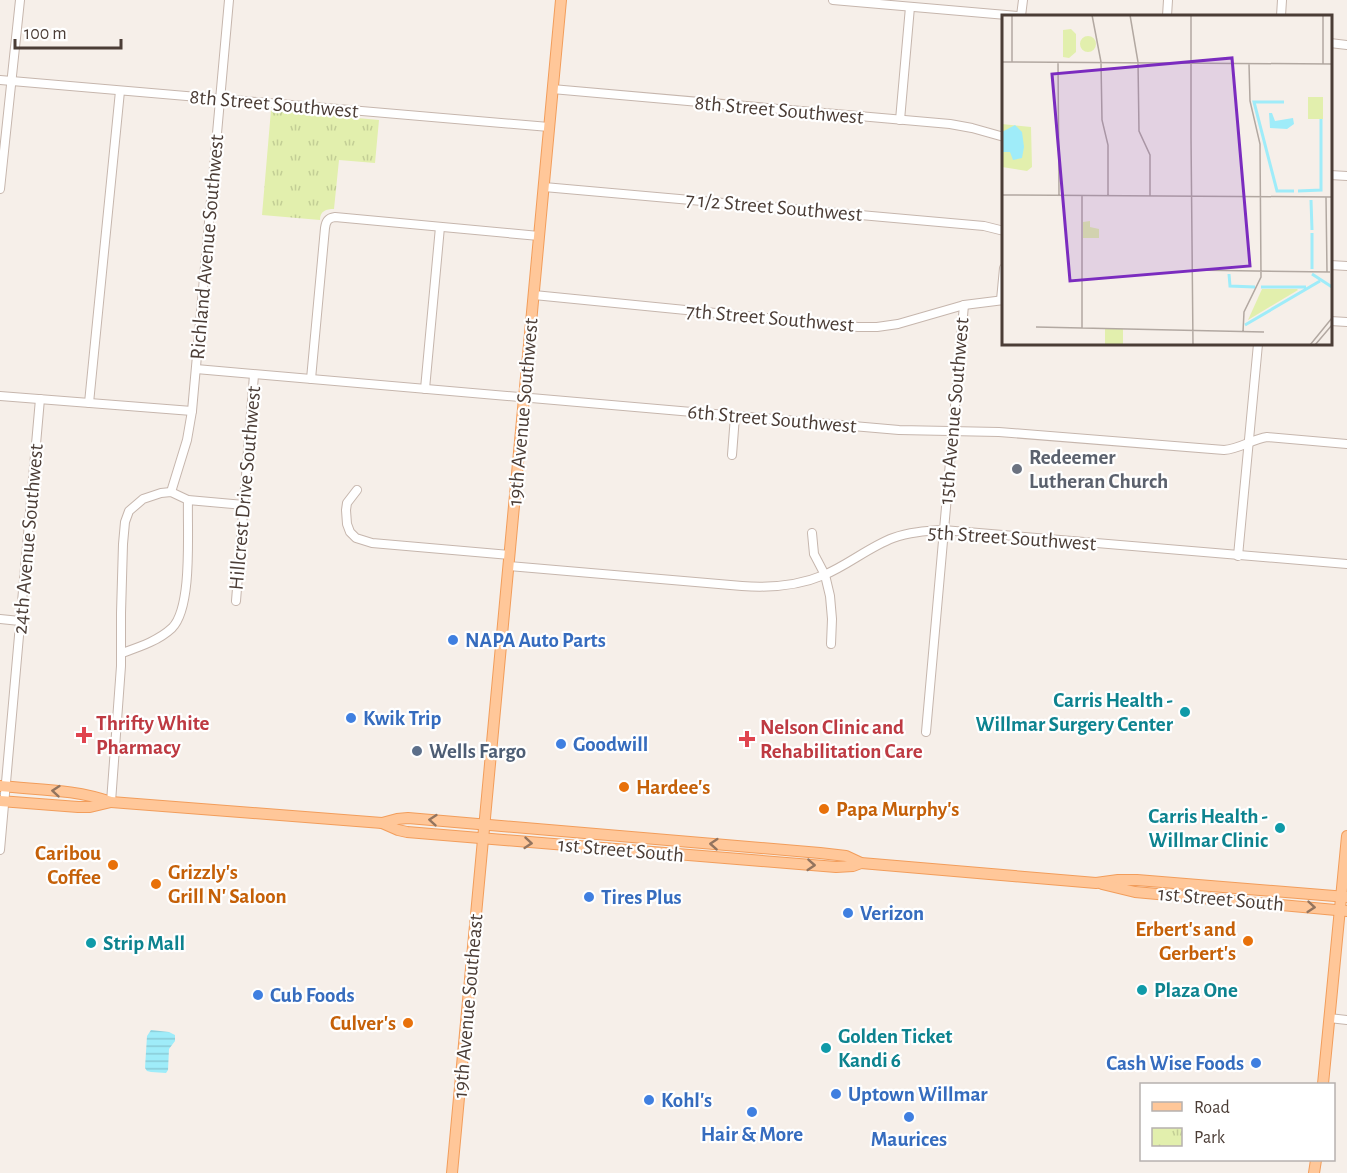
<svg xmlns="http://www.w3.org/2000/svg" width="1347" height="1173" viewBox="0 0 1347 1173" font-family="'Alegreya Sans',sans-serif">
<defs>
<pattern id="park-tufts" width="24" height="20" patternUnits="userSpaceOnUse" patternTransform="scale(1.5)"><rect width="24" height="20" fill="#e2efad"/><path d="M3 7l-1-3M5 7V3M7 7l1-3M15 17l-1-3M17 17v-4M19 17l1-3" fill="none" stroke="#c3ce95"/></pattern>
<pattern id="water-rules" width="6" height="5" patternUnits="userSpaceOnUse" patternTransform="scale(1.5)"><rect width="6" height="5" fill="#9fecf9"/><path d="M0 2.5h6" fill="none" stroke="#8acbd6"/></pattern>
</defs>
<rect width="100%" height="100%" fill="#f6efe9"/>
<!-- park -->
<path fill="url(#park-tufts)" d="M271,110L379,120L375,163L339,160L334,209C326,209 320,211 320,220L262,215Z"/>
<!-- water -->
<path fill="url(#water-rules)" d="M151,1030L169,1032L175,1035V1041L169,1049L168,1070L166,1073L151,1072L147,1071L145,1068L147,1036Z"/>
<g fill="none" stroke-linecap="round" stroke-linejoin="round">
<defs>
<g id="minor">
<path d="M833,0L1018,16"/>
<path d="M1021,16L1023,0"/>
<path d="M1167,16L1168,0"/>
<path d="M1281,16L1282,0"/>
<path d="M1330,43L1347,45"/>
<path d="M0,80L549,127"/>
<path d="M552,89L950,124L972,128L1004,137"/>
<path d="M900,120L910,7"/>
<path d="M1330,175L1347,176"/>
<path d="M544,187L984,226L1004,231"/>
<path d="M0,189L20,0"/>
<path d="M1330,265L1347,266"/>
<path d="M534,295L858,327H877L898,324L964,305L1004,300"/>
<path d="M1001,300L1004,268"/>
<path d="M1330,321L1347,322"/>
<path d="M196,369L899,430L999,432L1224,450C1240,449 1252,439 1267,437L1347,444"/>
<path d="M311,379L325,228C326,221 328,218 335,217L539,236"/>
<path d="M425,389L440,227"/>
<path d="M0,396L192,411"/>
<path d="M89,403L120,91"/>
<path d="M732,455L735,416"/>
<path d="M357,490L347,503L346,510L347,524L350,532L356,538L372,543L510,555"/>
<path d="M171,492L187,440L192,411L229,0"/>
<path d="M812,533L814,554L825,575L830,596L832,619L831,644"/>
<path d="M1238,556L1258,344"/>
<path d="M509,566L742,586C770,588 798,586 824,575C848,565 869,547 893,538C909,532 927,531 943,530L1347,564"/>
<path d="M236,601L254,375"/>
<path d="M0,619L20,621"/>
<path d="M122,653C139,647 158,641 172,628C193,607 187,530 188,500"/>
<path d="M926,732L964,305"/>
<path d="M111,802L121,666V613L123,544L125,522L129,511L143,499L161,493L171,492L188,500L244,505"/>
<path d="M0,850L40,399"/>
<path d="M1329,1018L1347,1020"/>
</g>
<g id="major">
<path d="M0,786C38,790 75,789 111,802L382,823L398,830L407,832L836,867L853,866L861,863"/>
<path d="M0,801L78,807H90L111,802"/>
<path d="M382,823L397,819L408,818L820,853L846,856L861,863L1096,883L1118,880H1137L1347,897"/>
<path d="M1102,884L1135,892L1347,911"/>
<path d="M1323,1084L1347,836"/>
<path d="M452,1173L561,0"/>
<path d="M1314,1173L1316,1160"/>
</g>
</defs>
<!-- minor casing -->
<use href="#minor" stroke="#c6b6ad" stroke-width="10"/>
<!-- major casing -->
<use href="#major" stroke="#f29d5b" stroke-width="12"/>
<!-- minor -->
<use href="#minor" stroke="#fff" stroke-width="8"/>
<!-- major -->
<use href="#major" stroke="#ffc799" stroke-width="10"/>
</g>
<!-- one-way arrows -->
<defs><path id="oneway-chevron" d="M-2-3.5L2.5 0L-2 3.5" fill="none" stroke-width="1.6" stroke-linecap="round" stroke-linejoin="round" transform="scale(1.5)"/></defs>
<g stroke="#93745e">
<use href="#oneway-chevron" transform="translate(56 791) rotate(-175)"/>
<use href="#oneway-chevron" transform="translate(433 820) rotate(-175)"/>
<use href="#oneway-chevron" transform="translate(528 843) rotate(5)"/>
<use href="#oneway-chevron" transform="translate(714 844) rotate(-176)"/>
<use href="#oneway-chevron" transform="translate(811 865) rotate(4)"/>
<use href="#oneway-chevron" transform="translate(1311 907) rotate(5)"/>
</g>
<!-- markers -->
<circle fill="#6b7280" stroke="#fff" stroke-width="2" cx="1017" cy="469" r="6"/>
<g fill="#3f7fe0" stroke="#fff" stroke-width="2">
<circle cx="453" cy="640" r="6"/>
<circle cx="351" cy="718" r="6"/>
<circle cx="561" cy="744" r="6"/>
<circle cx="589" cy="897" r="6"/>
<circle cx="848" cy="913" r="6"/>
<circle cx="258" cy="995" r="6"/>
<circle cx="1256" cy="1063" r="6"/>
<circle cx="836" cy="1094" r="6"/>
<circle cx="649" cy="1100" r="6"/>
<circle cx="752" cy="1112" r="6"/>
<circle cx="909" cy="1117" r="6"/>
</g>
<g fill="#0f9aa8" stroke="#fff" stroke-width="2">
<circle cx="1185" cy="712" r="6"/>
<circle cx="1280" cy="828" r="6"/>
<circle cx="91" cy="943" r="6"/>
<circle cx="1142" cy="990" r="6"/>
<circle cx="826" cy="1048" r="6"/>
</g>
<g fill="#e0444e" stroke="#fff" stroke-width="2">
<path d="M81 726h6v6h6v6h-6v6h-6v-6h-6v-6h6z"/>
<path d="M744 730h6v6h6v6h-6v6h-6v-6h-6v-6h6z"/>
</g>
<circle fill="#5c6f8a" stroke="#fff" stroke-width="2" cx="417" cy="751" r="6"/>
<g fill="#e8710a" stroke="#fff" stroke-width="2">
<circle cx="624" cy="787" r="6"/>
<circle cx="824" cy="809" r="6"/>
<circle cx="113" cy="865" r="6"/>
<circle cx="156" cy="884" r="6"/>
<circle cx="1248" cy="941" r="6"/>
<circle cx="408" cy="1023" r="6"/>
</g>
<g text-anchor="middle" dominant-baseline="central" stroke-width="4.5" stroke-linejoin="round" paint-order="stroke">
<!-- street labels -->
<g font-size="21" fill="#4b3d36" stroke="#fff">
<text transform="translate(274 104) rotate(5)">8th Street Southwest</text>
<text transform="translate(779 110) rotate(5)">8th Street Southwest</text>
<text transform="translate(774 207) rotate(5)">7 1/2 Street Southwest</text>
<text transform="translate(207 247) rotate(-85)">Richland Avenue Southwest</text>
<text transform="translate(770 318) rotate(5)">7th Street Southwest</text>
<text transform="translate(954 411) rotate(-85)">15th Avenue Southwest</text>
<text transform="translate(523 412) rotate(-85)">19th Avenue Southwest</text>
<text transform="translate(772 419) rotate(5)">6th Street Southwest</text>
<text transform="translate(245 488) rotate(-85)">Hillcrest Drive Southwest</text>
<text transform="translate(1012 538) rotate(4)">5th Street Southwest</text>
<text transform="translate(28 539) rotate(-85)">24th Avenue Southwest</text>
<text transform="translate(621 850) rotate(5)">1st Street South</text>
<text transform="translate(1221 899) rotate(5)">1st Street South</text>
<text transform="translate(468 1006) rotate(-85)">19th Avenue Southeast</text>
</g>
<!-- worship labels -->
<g font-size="21" font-weight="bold" fill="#5b616d" stroke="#fff" text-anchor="start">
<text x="1029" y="457">Redeemer<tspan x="1029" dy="24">Lutheran Church</tspan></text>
</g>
<!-- shop labels -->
<g font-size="21" font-weight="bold" fill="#366cbe" stroke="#fff" text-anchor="start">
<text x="465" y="640">NAPA Auto Parts</text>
<text x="363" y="718">Kwik Trip</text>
<text x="573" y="744">Goodwill</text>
<text x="601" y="897">Tires Plus</text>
<text x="860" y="913">Verizon</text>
<text x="270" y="995">Cub Foods</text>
<text x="1244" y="1063" text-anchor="end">Cash Wise Foods</text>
<text x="848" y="1094">Uptown Willmar</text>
<text x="661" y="1100">Kohl's</text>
<text x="752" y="1134" text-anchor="middle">Hair &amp; More</text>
<text x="909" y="1139" text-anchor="middle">Maurices</text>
</g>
<!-- culture labels -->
<g font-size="21" font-weight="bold" fill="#0d838f" stroke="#fff" text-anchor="start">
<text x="1173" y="700" text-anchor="end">Carris Health -<tspan x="1173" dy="24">Willmar Surgery Center</tspan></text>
<text x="1268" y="816" text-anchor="end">Carris Health -<tspan x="1268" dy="24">Willmar Clinic</tspan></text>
<text x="103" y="943">Strip Mall</text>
<text x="1154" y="990">Plaza One</text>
<text x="838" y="1036">Golden Ticket<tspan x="838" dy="24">Kandi 6</tspan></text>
</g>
<!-- health labels -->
<g font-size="21" font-weight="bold" fill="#be3a42" stroke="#fff" text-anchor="start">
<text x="96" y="723">Thrifty White<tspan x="96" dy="24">Pharmacy</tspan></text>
<text x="760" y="727">Nelson Clinic and<tspan x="760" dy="24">Rehabilitation Care</tspan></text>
</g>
<!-- service labels -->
<g font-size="21" font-weight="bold" fill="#4e5e75" stroke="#fff" text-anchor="start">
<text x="429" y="751">Wells Fargo</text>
</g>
<!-- food labels -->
<g font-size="21" font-weight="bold" fill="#c56008" stroke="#fff" text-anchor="start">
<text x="636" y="787">Hardee's</text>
<text x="836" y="809">Papa Murphy's</text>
<text x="101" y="853" text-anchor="end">Caribou<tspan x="101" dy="24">Coffee</tspan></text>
<text x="168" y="872">Grizzly's<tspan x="168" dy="24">Grill N' Saloon</tspan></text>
<text x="1236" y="929" text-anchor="end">Erbert's and<tspan x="1236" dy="24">Gerbert's</tspan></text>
<text x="396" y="1023" text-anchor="end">Culver's</text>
</g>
</g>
<!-- overview -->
<g transform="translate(1002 15)">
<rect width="330" height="330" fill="#f6efe9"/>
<path d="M69,14L74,19V37L67,43L61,42V15ZM78 29a8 8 0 1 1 16 0a8 8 0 1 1-16 0Z" fill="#e2efad"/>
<path d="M260,274H295L296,275L246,305Z" fill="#e2efad"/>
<path d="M306,82H321V104H306ZM0,109L29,112L30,152L25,156L0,152ZM88,206V212L97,214V223H81V207ZM103,314H121V330H103Z" fill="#e2efad"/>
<path d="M267,98H270L273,106L291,103L292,109L285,114L268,113ZM13,110L20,117L22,132L20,143L11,145L8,137H0V117Z" fill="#9fecf9"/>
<path fill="none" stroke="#9fecf9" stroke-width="3" d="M282,87H252L275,176H292M296,176L319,175V104M309,185L310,215M310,218V254M227,259L228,271L253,272M310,259L330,272M259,272H304M243,310L318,266"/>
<path fill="none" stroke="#b2a8a1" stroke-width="1.5" d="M10,0V47M90,0L99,47M128,0L136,47L137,116L148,140V181M189,0V25M189,24V123M0,47L330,49M56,47L57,180M99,47L100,105L106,130V180M321,49V0M189,122L191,330M0,180L330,182M324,182L325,257M190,255L328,257M34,312L262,317M80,313V180M241,317L242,297L259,262L258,129L248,86L247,49M308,330L330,303M313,330L330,310"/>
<path fill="#7b2cbf" fill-opacity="0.15" stroke="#7b2cbf" stroke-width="3" d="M230,43L248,251L68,266L50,59Z"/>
<rect width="330" height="330" fill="none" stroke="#4b3d36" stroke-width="3"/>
</g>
<!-- legend -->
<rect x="1140" y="1083" width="195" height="78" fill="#ffffff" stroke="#b7b1af" stroke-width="1.5"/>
<rect x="1152" y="1102" width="30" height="9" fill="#ffc799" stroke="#b7b1af" stroke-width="1.5"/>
<text x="1194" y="1113" font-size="18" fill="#4b3d36">Road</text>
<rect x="1152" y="1128" width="30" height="18" fill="url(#park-tufts)" stroke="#b7b1af" stroke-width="1.5"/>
<text x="1194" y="1143" font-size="18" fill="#4b3d36">Park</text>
<!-- scale -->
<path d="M15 39v9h106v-9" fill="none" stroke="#4b3d36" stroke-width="3"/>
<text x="24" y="39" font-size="18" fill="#4b3d36" stroke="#ffffff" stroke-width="4.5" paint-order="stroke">100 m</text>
</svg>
